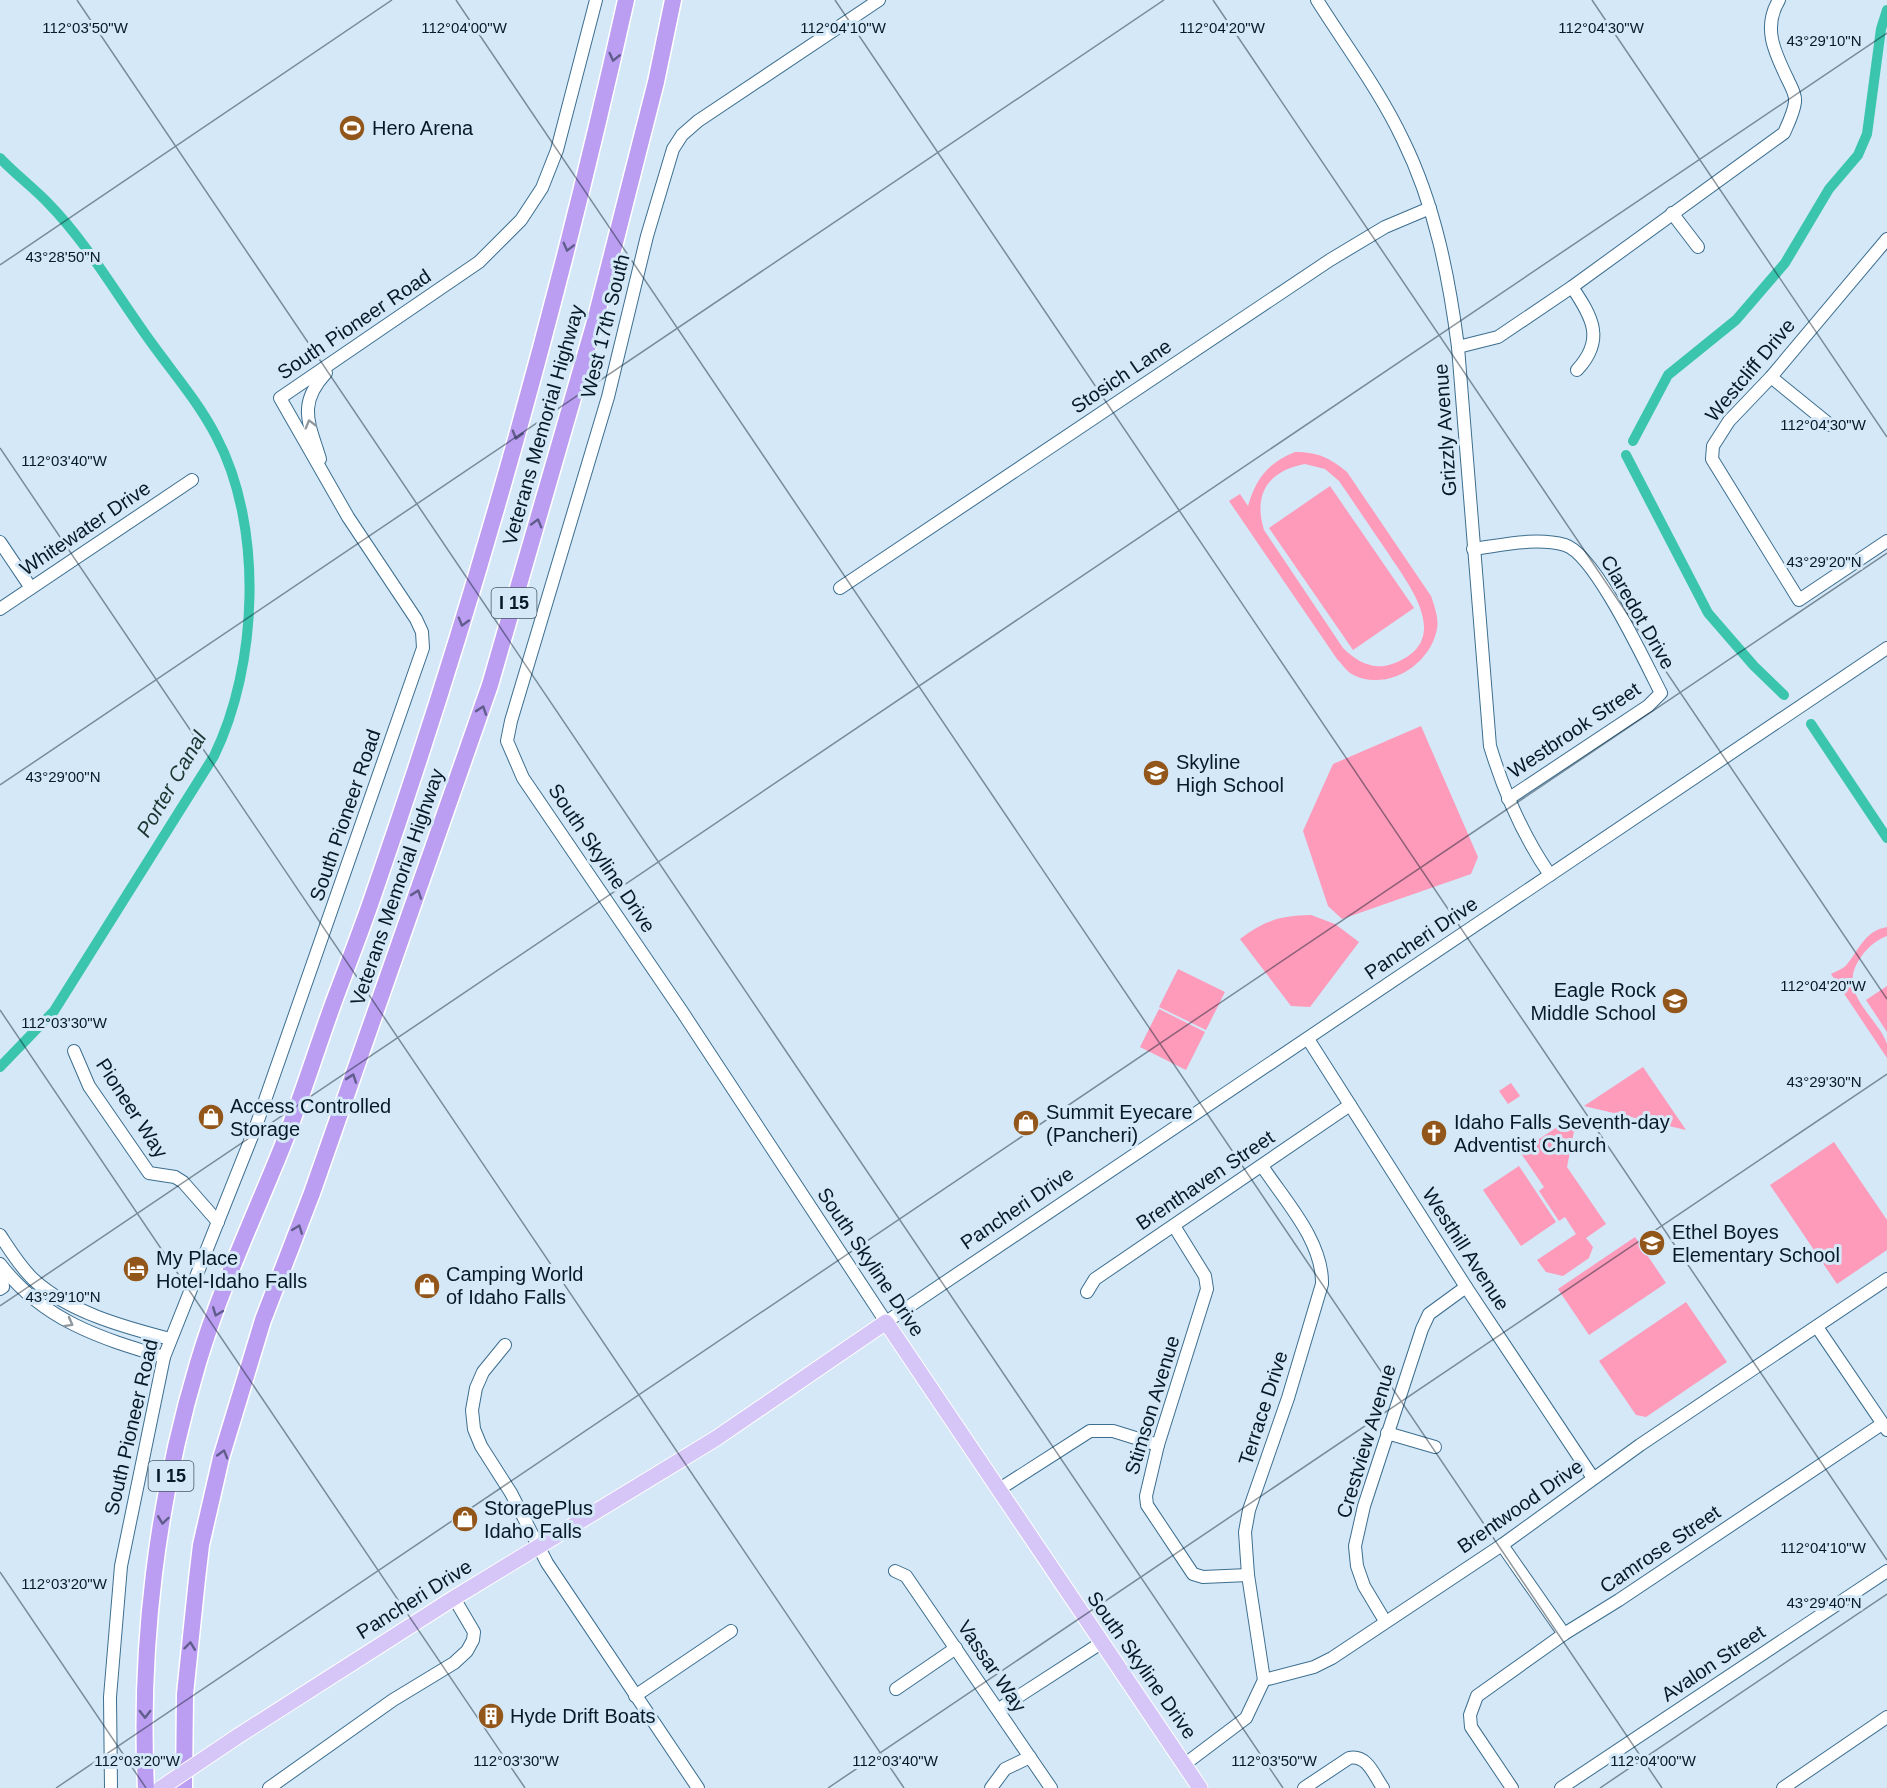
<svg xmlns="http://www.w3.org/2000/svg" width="1887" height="1788" viewBox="0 0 1887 1788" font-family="Arial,sans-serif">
<rect width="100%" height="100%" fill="#d4e8f7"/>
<!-- green -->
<g fill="#fe9aba" fill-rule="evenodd">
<path d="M1295,452C1318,452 1330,458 1347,472L1431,596C1435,608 1440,621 1436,633C1427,668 1383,693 1350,673C1345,669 1341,663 1337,659L1229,501L1240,494L1248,506C1256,478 1268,463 1295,452ZM1305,464L1325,469L1339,481C1355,504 1370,527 1386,550C1408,584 1456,641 1392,664C1373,671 1356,661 1343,648L1264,530C1253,494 1268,471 1305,464Z"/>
<path d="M1330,486L1414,608L1353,650L1269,528Z"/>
<path d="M1421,726L1478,857L1471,874L1342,919L1328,906L1303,831L1333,764Z"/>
<path d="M1311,915L1335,924L1359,942L1310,1007L1291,1006L1240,939C1265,920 1280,916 1311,915Z"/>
<path d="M1887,927V936C1874,941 1866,949 1859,960C1837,994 1878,1017 1887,1044C1887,1048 1887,1054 1887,1058L1831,974C1837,971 1845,968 1848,963C1860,948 1865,931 1887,927Z"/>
<path d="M1178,969L1225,992L1206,1030L1159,1007Z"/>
<path d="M1887,986V1032L1866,1000Z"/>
<path d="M1159,1009L1205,1032L1186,1070L1140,1047Z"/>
<path d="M1643,1067L1686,1130L1584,1106Z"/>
<path d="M1511,1083L1520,1096L1508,1104L1499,1091Z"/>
<path d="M1569,1119L1576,1121L1567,1167L1606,1224L1586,1238L1593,1247L1589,1258L1563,1276L1546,1272L1537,1260L1576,1234L1565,1217L1559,1221L1539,1191L1544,1187L1520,1152Z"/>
<path d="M1834,1142L1887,1220V1250L1837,1284L1770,1185Z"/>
<path d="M1519,1166L1556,1222L1521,1246L1483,1190Z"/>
<path d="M1635,1237L1666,1283L1589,1335L1558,1289Z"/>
<path d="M1686,1302L1727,1362L1646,1417L1636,1415L1599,1361Z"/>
</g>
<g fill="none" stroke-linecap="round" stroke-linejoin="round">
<!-- canal -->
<g stroke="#3bc5af" stroke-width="10">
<path d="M0,158C15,174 34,188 49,204C85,241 112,287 141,328C166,365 195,396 216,436C264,526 258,666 214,756L54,1011L0,1067"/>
<path d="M1633,441L1668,375L1736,320L1785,263L1829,189L1858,155L1867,134L1881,29L1887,10"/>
<path d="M1626,455L1708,613L1754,666L1784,695"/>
<path d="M1811,724L1887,838"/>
</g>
<defs>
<g id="minor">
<path d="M879,0L698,121L682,135L673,149L647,236L608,397L511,721L507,741L523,778L683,1013L886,1322L1887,648"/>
<path d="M1317,0C1346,46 1380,91 1403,140C1435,205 1449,277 1458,347L1490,746C1504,792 1523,836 1550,875"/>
<path d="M1672,213L1698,247"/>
<path d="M1887,239L1771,377L1729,421L1713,446L1712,459L1799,600L1887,541"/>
<path d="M1572,287C1593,318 1605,340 1577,370"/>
<path d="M1458,347L1498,337L1572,287L1784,133C1788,124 1794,112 1795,102C1796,94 1791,87 1788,80C1775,53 1762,28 1779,0"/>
<path d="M1771,377L1830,425"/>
<path d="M320,459C309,423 297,404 326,373"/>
<path d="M0,542L31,588"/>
<path d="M1473,549C1503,545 1536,537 1565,545C1595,554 1645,662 1661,693L1648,706L1508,799"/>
<path d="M840,588L1330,260L1385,227L1430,208"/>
<path d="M0,609L192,480"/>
<path d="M1308,1039L1466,1287L1593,1478"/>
<path d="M74,1051L89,1086L149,1173L175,1177L183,1182L218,1222"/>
<path d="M1262,1166C1285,1201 1323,1241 1322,1284L1288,1398L1249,1510L1245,1532L1248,1575L1264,1680"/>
<path d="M1174,1226L1205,1276L1207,1289L1158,1445L1146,1496L1147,1505L1193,1574L1203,1577L1248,1575"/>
<path d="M0,1235C10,1250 20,1267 34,1280C69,1312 124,1327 170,1339"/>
<path d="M0,1264C43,1320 99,1338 164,1357"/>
<path d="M0,1289L3,1287L2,1278"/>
<path d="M1087,1292L1095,1279L1350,1105"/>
<path d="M1817,1327L1887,1430"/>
<path d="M505,1345L483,1372L476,1388L472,1410L474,1429L481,1446L511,1493L547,1563L698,1788"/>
<path d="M1387,1433L1435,1447"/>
<path d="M998,1490L1090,1431H1113L1158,1445"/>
<path d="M1502,1545L1564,1634"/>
<path d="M895,1571L906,1576L1051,1788"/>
<path d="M1385,1621L1364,1586L1357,1566L1355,1546L1364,1506L1422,1329L1429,1314L1466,1287"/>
<path d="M896,1689L956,1648"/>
<path d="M635,1696L731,1631"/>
<path d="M999,1709L1101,1643"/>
<path d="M1185,1764L1246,1718L1264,1680L1314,1667L1332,1658L1502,1545L1640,1445L1887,1279"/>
<path d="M111,1788L110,1697L121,1566L164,1357L256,1126L423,648L422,632L416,619L348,517L280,398L479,262L521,220L542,188L557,150L596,0"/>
<path d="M269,1788L393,1700L454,1663L467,1651L473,1640L474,1632L454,1598"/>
<path d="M991,1788L1005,1769L1030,1757"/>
<path d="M1304,1788L1349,1758C1367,1754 1374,1775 1383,1788"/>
<path d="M1512,1788L1471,1727L1470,1715L1477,1696L1564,1634L1619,1600L1882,1424"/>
<path d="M1561,1788L1887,1571"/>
<path d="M1783,1788L1887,1717"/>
</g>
<path id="major" d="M238,1736L454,1598L715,1439L886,1322L1200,1788"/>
<g id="highway">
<path d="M146,1788C139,1646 157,1500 198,1363C220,1289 254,1217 283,1145C301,1099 316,1051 333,1004C347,966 362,929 375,890C476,599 559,301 626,0"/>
<path d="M184,1788L185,1694L197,1579L201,1545L221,1458L263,1320L312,1193L490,685L594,325L656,82L673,0"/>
</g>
</defs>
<!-- minor casing -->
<use href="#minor" stroke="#3d6e8f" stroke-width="14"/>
<!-- major casing -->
<use href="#major" stroke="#fff" stroke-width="17"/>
<!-- highway casing -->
<use href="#highway" stroke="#fff" stroke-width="19"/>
<!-- minor -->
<use href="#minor" stroke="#fff" stroke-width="12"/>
<!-- major -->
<use href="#major" stroke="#d6c5f7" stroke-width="15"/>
<!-- highway -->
<use href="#highway" stroke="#bb9ef1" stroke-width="16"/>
<defs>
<path id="major-bridge" d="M161,1788L238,1736"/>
</defs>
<!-- major-bridge casing -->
<use href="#major-bridge" stroke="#fff" stroke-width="17" stroke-linecap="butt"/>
<!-- major-bridge -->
<use href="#major-bridge" stroke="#d6c5f7" stroke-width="15"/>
</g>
<!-- one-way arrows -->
<defs><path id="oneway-chevron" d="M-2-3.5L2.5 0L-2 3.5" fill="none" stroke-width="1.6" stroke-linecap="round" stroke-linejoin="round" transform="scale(1.5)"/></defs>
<g stroke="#605c8c">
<use href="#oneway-chevron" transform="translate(614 57) rotate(103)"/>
<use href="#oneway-chevron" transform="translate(568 247) rotate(104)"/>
<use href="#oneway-chevron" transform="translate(517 435) rotate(106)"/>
<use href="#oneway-chevron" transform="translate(537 523) rotate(-74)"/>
<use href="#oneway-chevron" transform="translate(463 622) rotate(106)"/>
<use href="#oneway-chevron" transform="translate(482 710) rotate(-71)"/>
<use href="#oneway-chevron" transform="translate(417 894) rotate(-71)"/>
<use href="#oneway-chevron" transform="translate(352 1078) rotate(-71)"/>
<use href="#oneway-chevron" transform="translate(298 1229) rotate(-69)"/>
<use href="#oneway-chevron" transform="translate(217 1312) rotate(111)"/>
<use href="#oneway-chevron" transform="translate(223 1454) rotate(-74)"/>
<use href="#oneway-chevron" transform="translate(163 1520) rotate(98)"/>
<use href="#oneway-chevron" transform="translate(190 1646) rotate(-83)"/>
<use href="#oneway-chevron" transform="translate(145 1714) rotate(90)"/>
</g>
<g stroke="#8f989e">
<use href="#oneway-chevron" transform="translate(310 424) rotate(-106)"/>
<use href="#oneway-chevron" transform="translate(69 1323) rotate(29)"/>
</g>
<!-- ticks -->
<path fill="none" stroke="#061a27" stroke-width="1.5" stroke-opacity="0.45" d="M77,0L1283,1788M456,0L1662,1788M835,0L1887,1560M1213,0L1887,999M1592,0L1887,437M0,265L392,0M0,448L904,1788M0,785L1164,0M0,1010L525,1788M0,1306L1887,33M0,1572L146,1788M56,1788L1887,553M828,1788L1887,1074M1600,1788L1887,1594"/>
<!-- icons -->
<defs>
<symbol id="stadium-disc" viewBox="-11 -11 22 22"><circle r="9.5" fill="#93561a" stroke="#d4e8f7"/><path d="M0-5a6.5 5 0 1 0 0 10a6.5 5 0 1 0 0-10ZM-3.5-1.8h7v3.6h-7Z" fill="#fff"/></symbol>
<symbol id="school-disc" viewBox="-11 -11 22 22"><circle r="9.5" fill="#93561a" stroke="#d4e8f7"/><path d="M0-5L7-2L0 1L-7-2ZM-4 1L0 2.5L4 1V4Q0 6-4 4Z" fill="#fff"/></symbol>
<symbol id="shop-disc" viewBox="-11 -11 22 22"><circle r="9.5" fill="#93561a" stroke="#d4e8f7"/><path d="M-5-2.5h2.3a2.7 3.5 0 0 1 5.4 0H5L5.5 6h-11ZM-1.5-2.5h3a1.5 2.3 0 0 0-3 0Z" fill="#fff"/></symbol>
<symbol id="church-disc" viewBox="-11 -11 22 22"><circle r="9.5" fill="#93561a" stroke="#d4e8f7"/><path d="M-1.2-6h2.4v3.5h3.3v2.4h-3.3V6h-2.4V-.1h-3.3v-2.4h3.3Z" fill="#fff"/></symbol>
<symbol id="hotel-disc" viewBox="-11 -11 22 22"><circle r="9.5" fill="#93561a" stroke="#d4e8f7"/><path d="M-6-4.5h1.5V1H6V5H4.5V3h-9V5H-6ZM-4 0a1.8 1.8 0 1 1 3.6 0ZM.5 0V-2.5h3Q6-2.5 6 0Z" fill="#fff"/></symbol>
<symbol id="building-disc" viewBox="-11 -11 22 22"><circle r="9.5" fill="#93561a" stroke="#d4e8f7"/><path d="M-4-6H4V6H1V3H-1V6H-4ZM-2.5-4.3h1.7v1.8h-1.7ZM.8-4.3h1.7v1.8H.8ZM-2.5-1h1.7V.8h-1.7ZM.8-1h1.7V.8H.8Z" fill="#fff"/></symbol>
</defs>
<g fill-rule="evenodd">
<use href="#stadium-disc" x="337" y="113" width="30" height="30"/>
<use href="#school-disc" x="1141" y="758" width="30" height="30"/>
<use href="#school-disc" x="1660" y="986" width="30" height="30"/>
<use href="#shop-disc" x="196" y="1102" width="30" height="30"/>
<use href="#shop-disc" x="1011" y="1108" width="30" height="30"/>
<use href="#church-disc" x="1419" y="1118" width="30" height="30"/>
<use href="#school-disc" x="1637" y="1228" width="30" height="30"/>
<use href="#hotel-disc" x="121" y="1254" width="30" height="30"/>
<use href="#shop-disc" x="412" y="1271" width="30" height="30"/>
<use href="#shop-disc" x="450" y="1504" width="30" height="30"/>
<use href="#building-disc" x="476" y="1701" width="30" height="30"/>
</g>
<g text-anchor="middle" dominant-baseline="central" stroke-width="6" stroke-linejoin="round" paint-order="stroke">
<!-- shield labels -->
<g fill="#d4e8f7" stroke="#445865" stroke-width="1.5">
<rect x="491.5" y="588" width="45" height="30" rx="4.5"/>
<rect x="148.5" y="1461" width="45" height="30" rx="4.5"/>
</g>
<g font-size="18" font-weight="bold" fill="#061a27">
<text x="514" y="603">I 15</text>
<text x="171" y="1476">I 15</text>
</g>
<!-- poi labels -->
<g font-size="20" fill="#061a27" stroke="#d4e8f7" text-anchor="start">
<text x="372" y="128">Hero Arena</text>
<text x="1176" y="762">Skyline<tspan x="1176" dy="23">High School</tspan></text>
<text x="1656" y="990" text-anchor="end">Eagle Rock<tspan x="1656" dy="23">Middle School</tspan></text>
<text x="230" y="1106">Access Controlled<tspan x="230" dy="23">Storage</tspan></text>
<text x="1046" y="1112">Summit Eyecare<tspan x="1046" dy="23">(Pancheri)</tspan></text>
<text x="1454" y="1122">Idaho Falls Seventh-day<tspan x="1454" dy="23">Adventist Church</tspan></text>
<text x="1672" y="1232">Ethel Boyes<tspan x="1672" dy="23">Elementary School</tspan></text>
<text x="156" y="1258">My Place<tspan x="156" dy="23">Hotel-Idaho Falls</tspan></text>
<text x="446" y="1274">Camping World<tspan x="446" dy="23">of Idaho Falls</tspan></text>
<text x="484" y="1508">StoragePlus<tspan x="484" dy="23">Idaho Falls</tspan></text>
<text x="510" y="1716">Hyde Drift Boats</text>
</g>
<!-- street labels -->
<g font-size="20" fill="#061a27" stroke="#d4e8f7">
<text transform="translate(354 324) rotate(-34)">South Pioneer Road</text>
<text transform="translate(605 326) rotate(-76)">West 17th South</text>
<text transform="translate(1750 370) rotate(-50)">Westcliff Drive</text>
<text transform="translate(1121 376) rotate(-34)">Stosich Lane</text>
<text transform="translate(543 425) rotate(-74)">Veterans Memorial Highway</text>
<text transform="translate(1445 430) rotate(-94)">Grizzly Avenue</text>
<text transform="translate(85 528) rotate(-34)">Whitewater Drive</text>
<text transform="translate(1638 612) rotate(60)">Claredot Drive</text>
<text transform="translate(1574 730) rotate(-34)">Westbrook Street</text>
<text transform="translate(345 815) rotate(-71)">South Pioneer Road</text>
<text transform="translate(602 858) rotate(56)">South Skyline Drive</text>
<text transform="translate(397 887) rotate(-71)">Veterans Memorial Highway</text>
<text transform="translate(1421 938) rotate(-34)">Pancheri Drive</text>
<text transform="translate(132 1108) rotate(57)">Pioneer Way</text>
<text transform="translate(1205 1180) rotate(-34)">Brenthaven Street</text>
<text transform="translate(1017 1208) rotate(-34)">Pancheri Drive</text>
<text transform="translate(1466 1249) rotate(57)">Westhill Avenue</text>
<text transform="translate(871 1262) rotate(56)">South Skyline Drive</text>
<text transform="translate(1152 1405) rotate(-73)">Stimson Avenue</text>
<text transform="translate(1263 1408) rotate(-72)">Terrace Drive</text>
<text transform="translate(131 1427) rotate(-77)">South Pioneer Road</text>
<text transform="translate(1366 1441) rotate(-73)">Crestview Avenue</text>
<text transform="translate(1520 1506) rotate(-35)">Brentwood Drive</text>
<text transform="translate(1660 1549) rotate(-34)">Camrose Street</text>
<text transform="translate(414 1599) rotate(-32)">Pancheri Drive</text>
<text transform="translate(1713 1663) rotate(-34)">Avalon Street</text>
<text transform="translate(1142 1665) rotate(55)">South Skyline Drive</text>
<text transform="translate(992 1666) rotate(56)">Vassar Way</text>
</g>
<!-- water labels -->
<g font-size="21" font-style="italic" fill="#1a3631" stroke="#d4e8f7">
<text transform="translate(171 784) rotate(-60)">Porter Canal</text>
</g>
</g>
<g font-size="15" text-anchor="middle" fill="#061a27" stroke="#d4e8f7" stroke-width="6" stroke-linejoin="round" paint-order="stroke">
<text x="85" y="33">112°03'50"W</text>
<text x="464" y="33">112°04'00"W</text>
<text x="843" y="33">112°04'10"W</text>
<text x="1222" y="33">112°04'20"W</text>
<text x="1601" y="33">112°04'30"W</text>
<text x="1824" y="46">43°29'10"N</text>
<text x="63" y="262">43°28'50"N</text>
<text x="1823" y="430">112°04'30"W</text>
<text x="64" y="466">112°03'40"W</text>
<text x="1824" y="567">43°29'20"N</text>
<text x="63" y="782">43°29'00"N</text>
<text x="1823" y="991">112°04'20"W</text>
<text x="64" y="1028">112°03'30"W</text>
<text x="1824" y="1087">43°29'30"N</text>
<text x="63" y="1302">43°29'10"N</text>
<text x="1823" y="1553">112°04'10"W</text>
<text x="64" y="1589">112°03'20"W</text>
<text x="1824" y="1608">43°29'40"N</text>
<text x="137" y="1766">112°03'20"W</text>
<text x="516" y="1766">112°03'30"W</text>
<text x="895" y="1766">112°03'40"W</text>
<text x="1274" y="1766">112°03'50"W</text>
<text x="1653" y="1766">112°04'00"W</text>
</g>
</svg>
